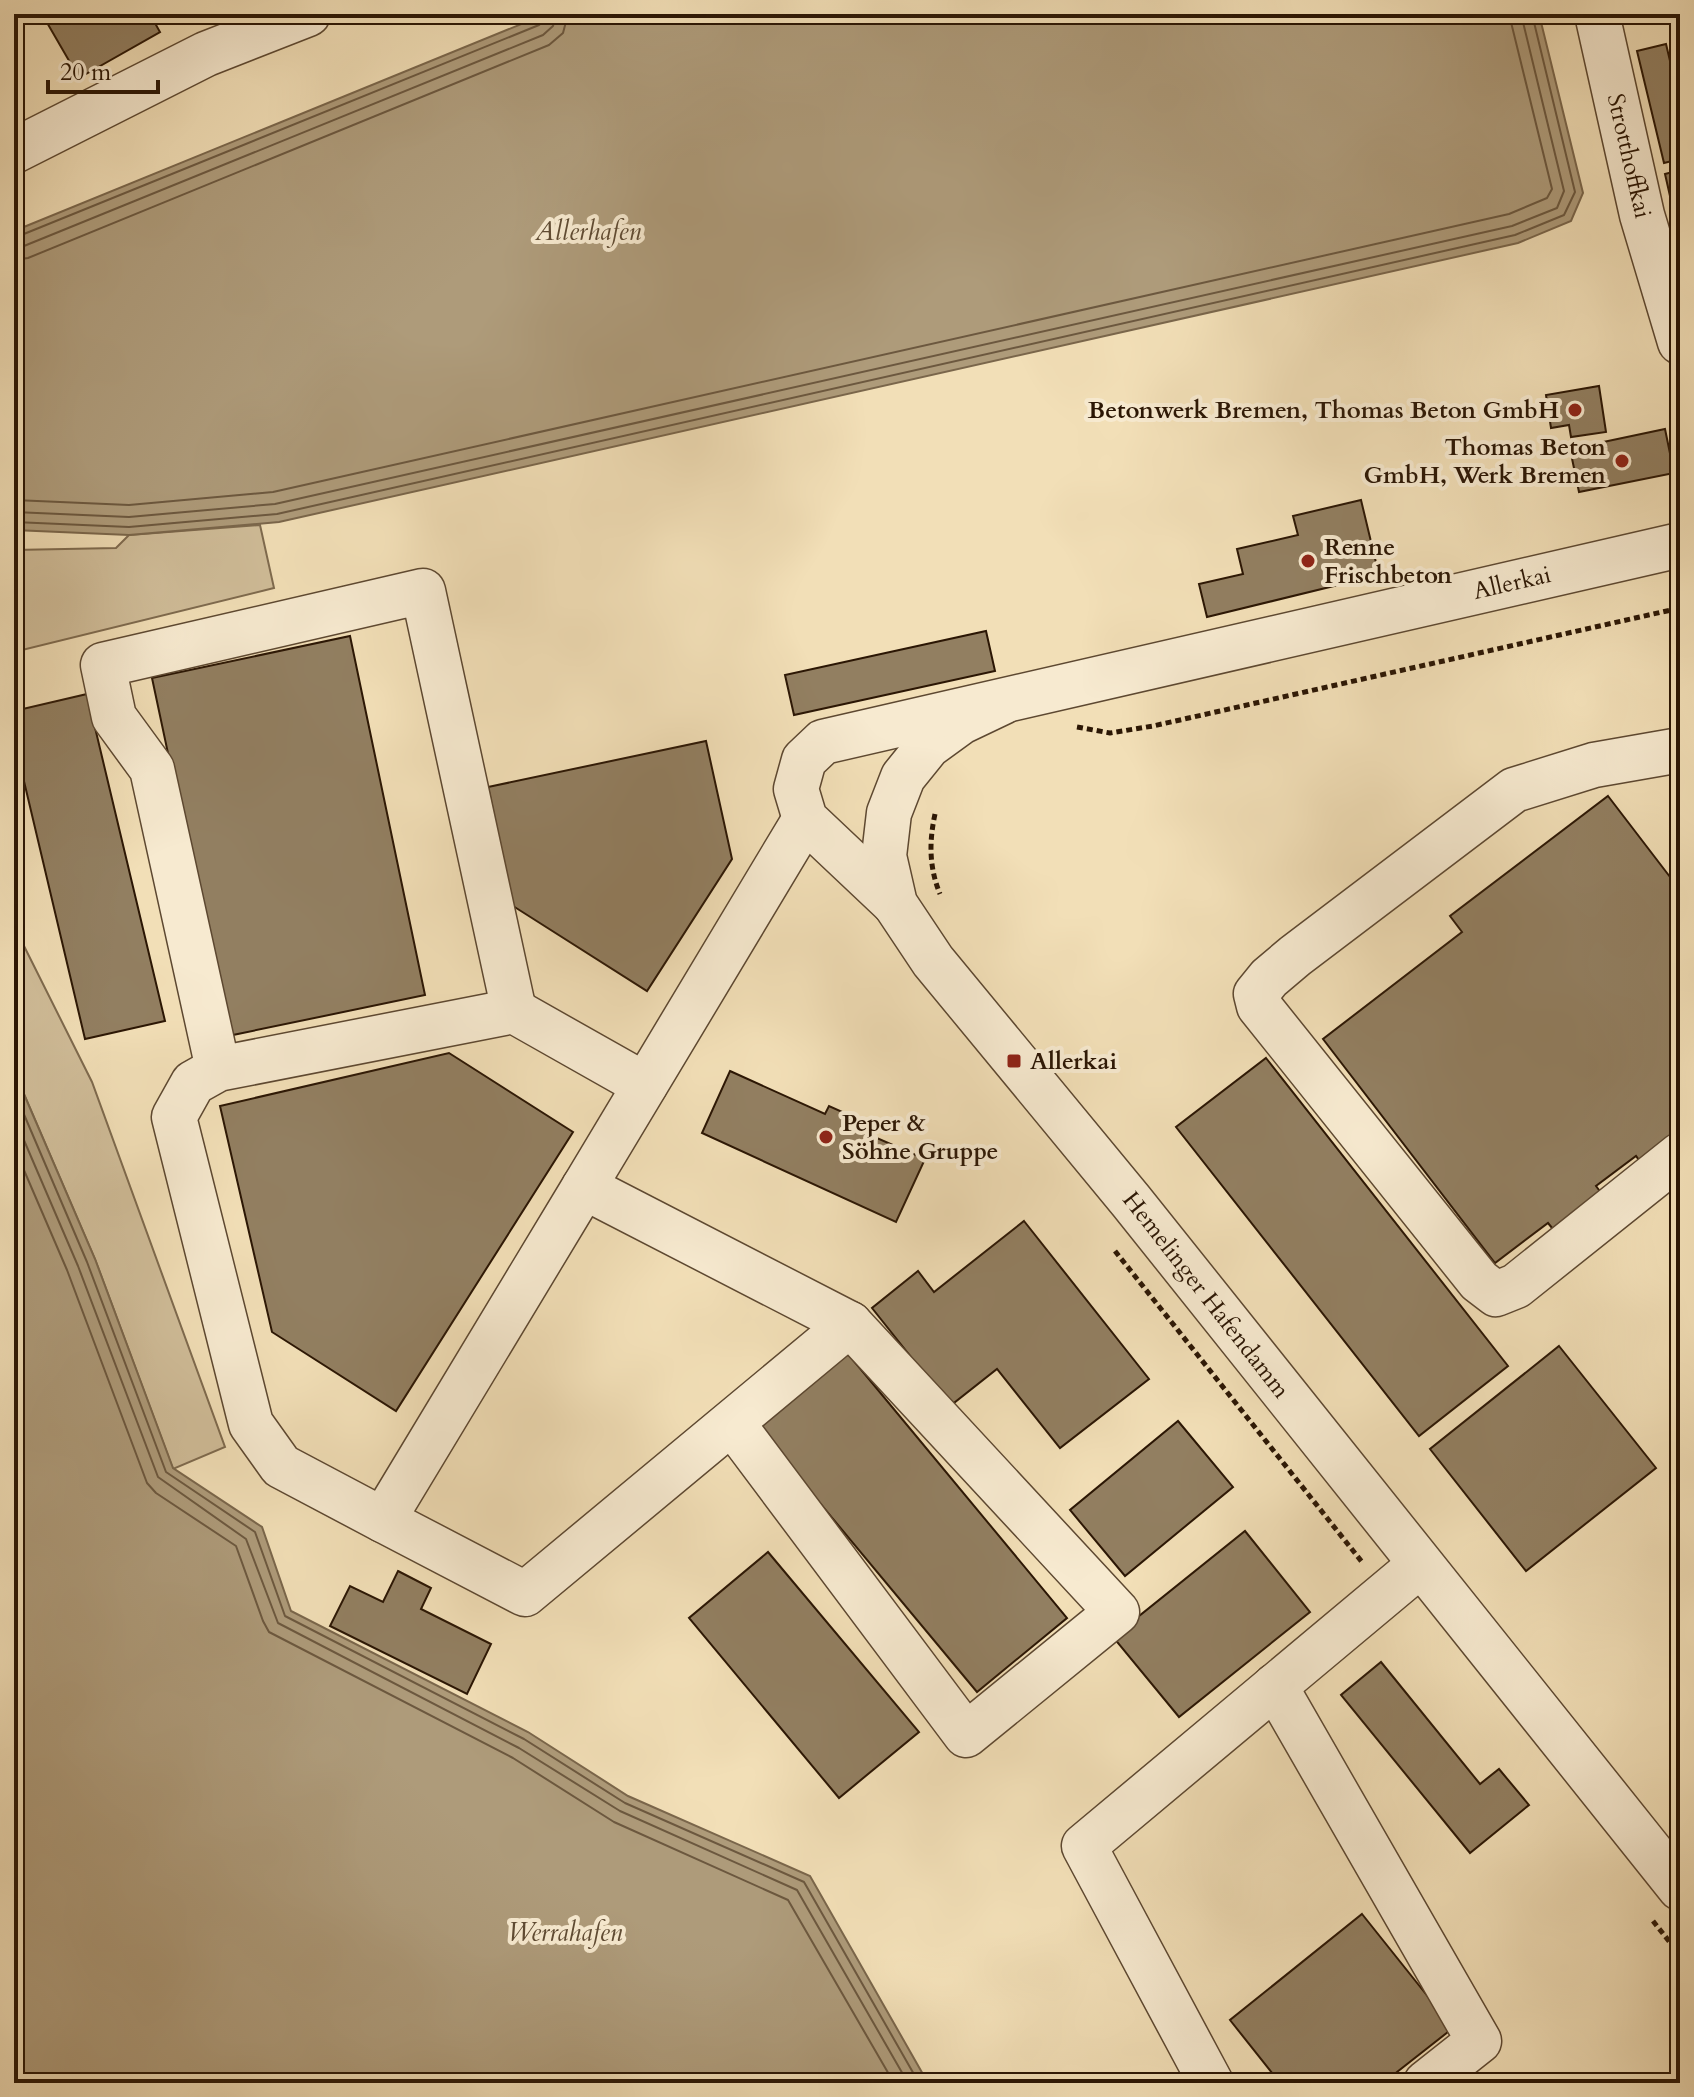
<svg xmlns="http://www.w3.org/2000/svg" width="1694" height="2097" viewBox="0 0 1694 2097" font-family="Cardo,serif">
<rect width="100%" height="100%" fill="#f2dfb7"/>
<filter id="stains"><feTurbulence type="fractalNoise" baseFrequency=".0025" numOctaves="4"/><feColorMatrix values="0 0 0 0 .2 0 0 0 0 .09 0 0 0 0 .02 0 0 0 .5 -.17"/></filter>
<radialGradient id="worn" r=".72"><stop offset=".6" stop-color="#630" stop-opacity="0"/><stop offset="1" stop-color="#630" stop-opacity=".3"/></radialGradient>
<!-- green -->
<g fill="#d0bd99" stroke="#7e6a4e" stroke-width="2">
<path d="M260,525L274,588L14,652V550L116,548L129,535Z"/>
<path d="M14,926L92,1082L225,1447L173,1469L95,1259L14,1071Z"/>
</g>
<!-- water -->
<g fill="#ae9b7a" stroke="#7a664b" stroke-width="2">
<path d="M546,14H1539L1583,193L1571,221L1518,243L279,522L129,535L14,530V231Z"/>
<path d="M14,1071L95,1259L173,1468L262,1527L291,1611L528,1732L628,1796L810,1876L928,2083H14Z"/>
</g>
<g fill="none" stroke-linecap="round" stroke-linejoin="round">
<!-- shore -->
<g stroke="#6c583f" stroke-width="2">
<path d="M14,238L539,25L545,20L546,14"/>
<path d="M14,248L24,246L543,35L553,26L556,14"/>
<path d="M14,260L28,258L549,45L563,33L568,14"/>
<path d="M14,500L129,505L273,492L1509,214L1547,198L1552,189L1509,14"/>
<path d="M14,512L129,517L275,504L1512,226L1557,208L1564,191L1521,14"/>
<path d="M14,522L129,527L277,514L1515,235L1564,215L1575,192L1532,14"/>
<path d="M14,1091L87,1262L166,1472L255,1532L285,1616L524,1739L625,1803L804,1882L919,2083"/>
<path d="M14,1117L78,1266L158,1477L246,1539L278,1623L519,1748L620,1811L797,1890L908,2083"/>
<path d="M14,1147L67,1270L147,1483L156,1493L236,1546L263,1621L269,1632L513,1758L614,1822L788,1900L894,2083"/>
</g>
</g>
<!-- building -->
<g fill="#927f61" stroke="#2b1604" stroke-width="2">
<path d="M42,14H155L151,16L160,32L79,78Z"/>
<path d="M1666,44L1680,103V159L1664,163L1637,51Z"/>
<path d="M1680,170V217L1675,218L1665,174Z"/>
<path d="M1599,386L1606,432L1571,437L1569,425L1551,428L1546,395Z"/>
<path d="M1665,429L1674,473L1579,492L1570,449Z"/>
<path d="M1361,500L1379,575L1207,617L1199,584L1243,574L1237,549L1298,535L1293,516Z"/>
<path d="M986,631L995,671L794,715L785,675Z"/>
<path d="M350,636L425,995L228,1036L152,678Z"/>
<path d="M87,694L165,1021L85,1039L14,739V711Z"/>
<path d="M706,741L732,859L647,991L513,906L488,787Z"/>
<path d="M1608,796L1680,890V1139L1644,1167L1636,1156L1596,1186L1605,1198L1557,1234L1548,1223L1495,1263L1323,1039L1462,932L1450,916Z"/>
<path d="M449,1053L573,1132L396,1411L272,1332L220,1106Z"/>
<path d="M1266,1058L1508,1366L1419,1436L1176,1127Z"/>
<path d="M730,1071L825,1114L829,1106L867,1123L863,1132L925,1159L896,1222L702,1133Z"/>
<path d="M1024,1221L1149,1379L1060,1448L997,1369L950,1406L872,1308L918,1271L934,1292Z"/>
<path d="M1559,1346L1656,1468L1526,1571L1430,1449Z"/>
<path d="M844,1349L1067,1618L977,1692L754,1424Z"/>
<path d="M1178,1421L1233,1487L1125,1576L1070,1510Z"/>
<path d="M1245,1531L1310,1612L1179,1717L1113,1637Z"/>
<path d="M768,1552L919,1732L839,1798L689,1618Z"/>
<path d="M398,1571L431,1588L421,1609L491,1644L467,1694L330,1626L350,1586L383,1602Z"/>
<path d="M1381,1662L1480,1784L1499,1769L1529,1805L1470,1853L1341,1695Z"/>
<path d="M1362,1914L1453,2028L1383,2083H1280L1230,2020Z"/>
</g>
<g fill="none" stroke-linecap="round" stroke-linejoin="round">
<defs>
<g id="minor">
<path d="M1597,14L1642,215L1680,342"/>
<path d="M14,151L206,54L308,14"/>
<path d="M1003,702L961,722L928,746L903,777L889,813L884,856L895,904L933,961L1131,1201L1680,1888"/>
<path d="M1680,750L1594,765L1514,790L1295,956L1269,978L1256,994L1259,1006L1479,1281L1496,1294L1516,1286L1680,1155"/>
<path d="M895,904L805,819L796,789L804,760L823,742L1680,545"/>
<path d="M218,1069L152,769L114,717L103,665L423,591L514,1011"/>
<path d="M584,1187L383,1520L525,1594L850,1324"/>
<path d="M733,1424L966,1735L1117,1612L850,1324L584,1187L805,819"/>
<path d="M383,1520L281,1466L251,1424L174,1117L193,1083L218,1069L514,1011L645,1085"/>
<path d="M1275,1686L1479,2041L1426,2083"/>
<path d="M1211,2083L1084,1846L1420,1565"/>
</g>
</defs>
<!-- minor casing -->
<use href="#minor" stroke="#5d4831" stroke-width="47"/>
<!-- path -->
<g stroke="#2b1604" stroke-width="5" stroke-dasharray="6 4" stroke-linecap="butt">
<path d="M1077,727L1110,733L1153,726L1680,608"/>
<path d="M935,814C929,842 929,867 940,894"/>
<path d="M1115,1251L1362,1562"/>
<path d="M1653,1921L1680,1955"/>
</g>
<!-- minor -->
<use href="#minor" stroke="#f7ead0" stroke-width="44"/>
</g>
<!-- markers -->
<g fill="#8f2418" stroke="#f7ead0" stroke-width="3">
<circle cx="1575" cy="410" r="8"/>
<circle cx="1622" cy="461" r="8"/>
<circle cx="1308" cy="561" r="8"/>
<rect x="1006" y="1053" width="16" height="16" rx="4"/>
<circle cx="826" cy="1137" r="8"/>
</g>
<g text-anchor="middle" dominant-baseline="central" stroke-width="8" stroke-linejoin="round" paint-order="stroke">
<!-- street labels -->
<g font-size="24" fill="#2b1604" stroke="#f7ead0">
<text transform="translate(1629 156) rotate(77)">Strotthoffkai</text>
<text transform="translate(1512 583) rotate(-13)">Allerkai</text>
<text transform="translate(1206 1295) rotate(52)">Hemelinger Hafendamm</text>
</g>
<!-- poi labels -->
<g font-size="24" font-weight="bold" fill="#2b1604" stroke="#f7ead0" text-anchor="start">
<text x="1559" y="410" text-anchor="end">Betonwerk Bremen, Thomas Beton GmbH</text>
<text x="1606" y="447" text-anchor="end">Thomas Beton<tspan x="1606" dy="28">GmbH, Werk Bremen</tspan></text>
<text x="1324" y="547">Renne<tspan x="1324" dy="28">Frischbeton</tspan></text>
<text x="1030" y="1061">Allerkai</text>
<text x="842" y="1123">Peper &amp;<tspan x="842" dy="28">Söhne Gruppe</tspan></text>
</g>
<!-- water labels -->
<g font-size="26" font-style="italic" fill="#5f4b33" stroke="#f7ead0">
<text x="588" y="231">Allerhafen</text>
<text x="565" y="1932">Werrahafen</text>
</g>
</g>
<!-- margin -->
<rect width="1694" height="2097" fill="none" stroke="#f2dfb7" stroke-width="48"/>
<rect x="16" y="16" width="1662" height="2065" fill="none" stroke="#2b1604" stroke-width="4"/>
<rect x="24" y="24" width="1646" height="2049" fill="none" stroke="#2b1604" stroke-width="2"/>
<!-- scale -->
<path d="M48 80v12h110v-12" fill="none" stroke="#2b1604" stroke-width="4"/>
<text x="60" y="80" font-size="24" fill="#2b1604" stroke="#f7ead0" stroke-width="6" paint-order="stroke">20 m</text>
<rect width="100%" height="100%" filter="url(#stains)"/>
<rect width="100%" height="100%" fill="url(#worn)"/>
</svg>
